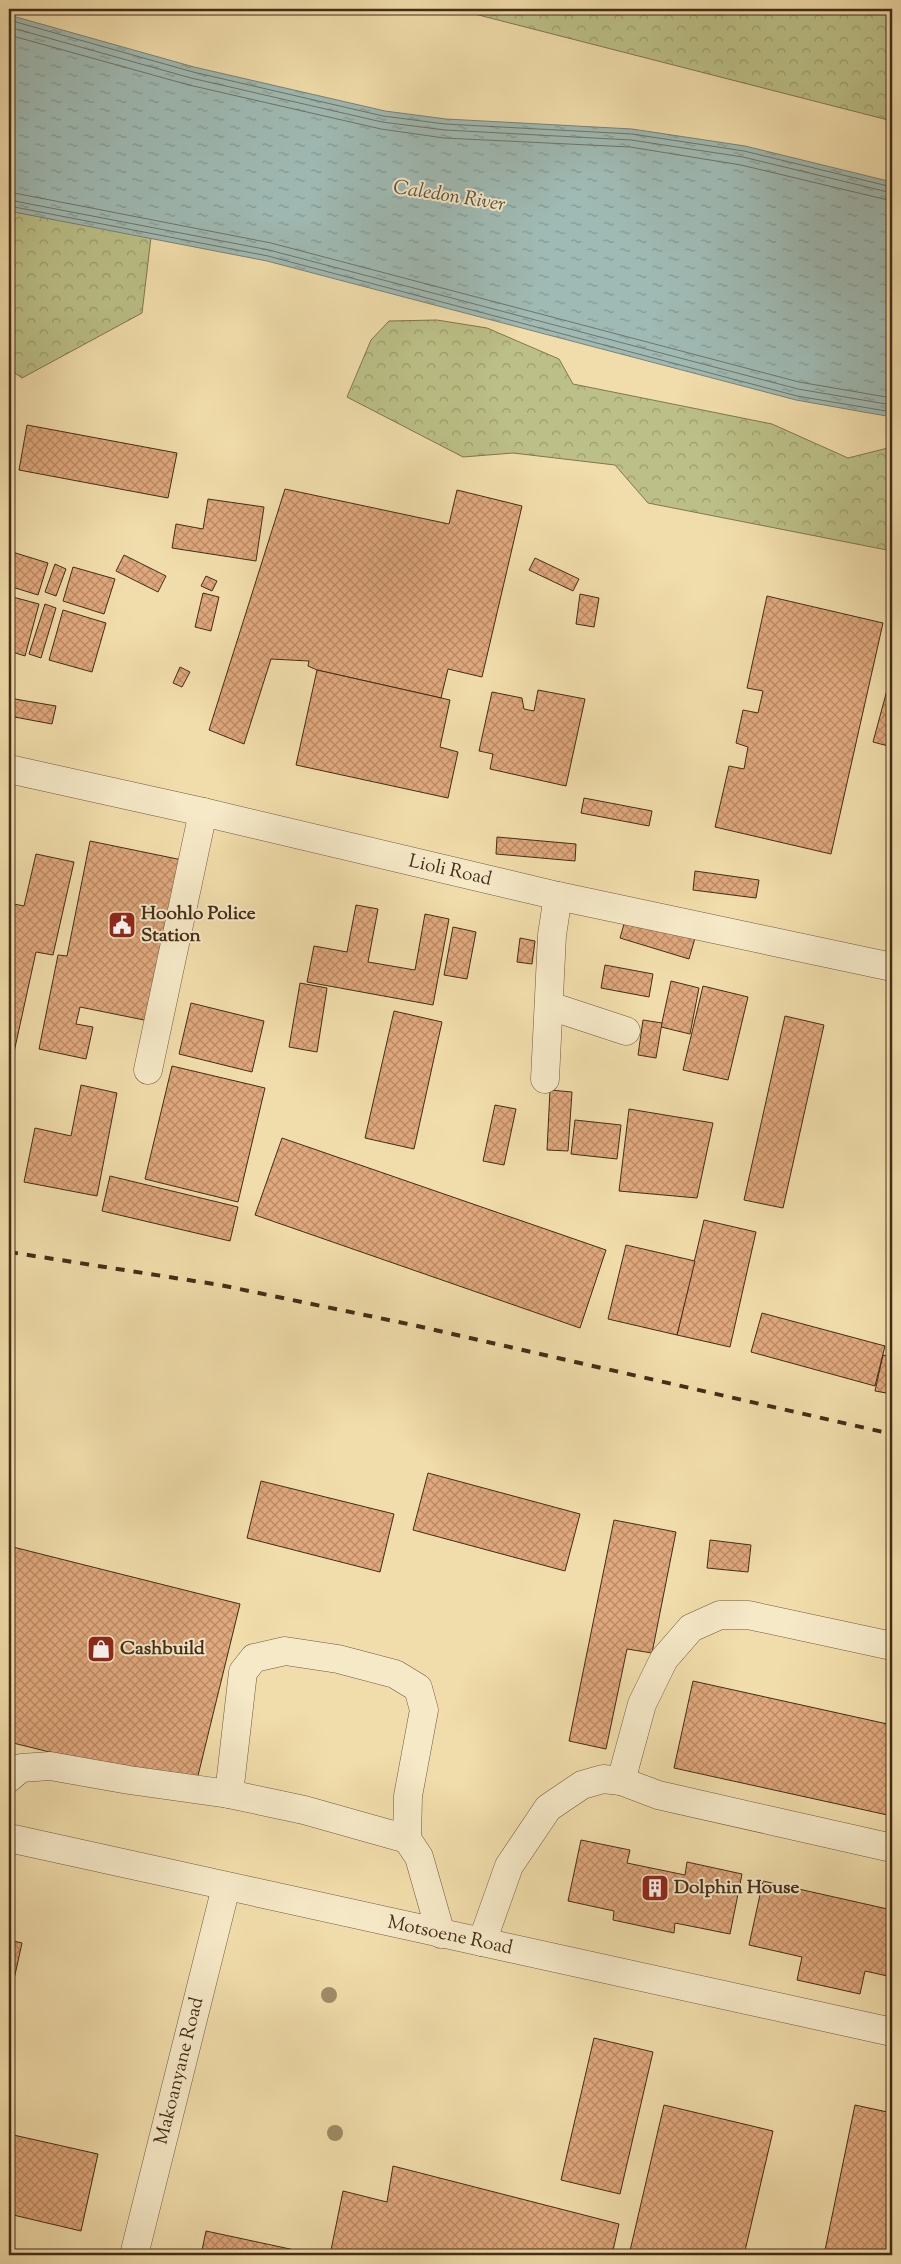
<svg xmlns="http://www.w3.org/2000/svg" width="901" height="2264" viewBox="0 0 901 2264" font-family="'Sorts Mill Goudy',serif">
<defs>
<pattern id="forest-crowns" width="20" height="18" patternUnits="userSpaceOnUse" patternTransform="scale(1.25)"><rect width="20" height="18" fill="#bcc088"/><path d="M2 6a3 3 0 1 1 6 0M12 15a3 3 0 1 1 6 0" fill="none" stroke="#9a9c6e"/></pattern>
<pattern id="water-ripples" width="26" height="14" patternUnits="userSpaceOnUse" patternTransform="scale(1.25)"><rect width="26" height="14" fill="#9fbab4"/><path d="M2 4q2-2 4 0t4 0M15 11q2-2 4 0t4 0" fill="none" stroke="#839892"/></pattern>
<pattern id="building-cross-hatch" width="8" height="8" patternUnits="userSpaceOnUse" patternTransform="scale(1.25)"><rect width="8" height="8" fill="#e0a87c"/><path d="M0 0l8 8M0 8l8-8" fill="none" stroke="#b78965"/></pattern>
</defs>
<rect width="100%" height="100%" fill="#f1ddab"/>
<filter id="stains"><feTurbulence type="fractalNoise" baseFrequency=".004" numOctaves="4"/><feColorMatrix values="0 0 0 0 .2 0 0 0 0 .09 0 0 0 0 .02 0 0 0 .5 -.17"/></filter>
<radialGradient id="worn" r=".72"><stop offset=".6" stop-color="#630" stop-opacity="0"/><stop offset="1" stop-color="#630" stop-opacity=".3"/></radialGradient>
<!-- forest -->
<g fill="url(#forest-crowns)" stroke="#807650">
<path d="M455,9H892V121Z"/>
<path d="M9,211L151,237L142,313L22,378L9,369Z"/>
<path d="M437,320L487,328L559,359L573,384L772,424L848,458L892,447V551L648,503L615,465L513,453L463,457L347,397L371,340L389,321Z"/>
</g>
<!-- water -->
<path fill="url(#water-ripples)" stroke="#7a8276" d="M9,15L194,67L385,111L446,119L632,129L745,146L892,182V417L796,400L267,261L9,211Z"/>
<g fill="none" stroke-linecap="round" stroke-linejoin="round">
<!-- shore -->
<g stroke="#717466" stroke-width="1">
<path d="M9,20L193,72L383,116L445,124L632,134L744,151L892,187"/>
<path d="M9,27L191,78L382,122L445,130L631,140L743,157L892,193"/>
<path d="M9,35L189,85L381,129L444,138L630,147L741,165L892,201"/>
<path d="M9,192L271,243L799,382L892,398"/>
<path d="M9,200L269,250L798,389L892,405"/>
<path d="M9,206L268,256L797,396L892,412"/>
</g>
</g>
<!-- building -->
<g fill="url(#building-cross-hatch)" stroke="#432d19">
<path d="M27,425L177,453L168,498L19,470Z"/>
<path d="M285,489L449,524L457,490L522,506L482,677L448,669L441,698L317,670L308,666L309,661L271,659L244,744L209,730Z"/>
<path d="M208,499L264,507L256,561L172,548L176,524L203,529Z"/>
<path d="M9,551L48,563L38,595L9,586Z"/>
<path d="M124,555L166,576L158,592L116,571Z"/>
<path d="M535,558L579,579L573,591L529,570Z"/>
<path d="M55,564L66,569L56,596L45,592Z"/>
<path d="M73,567L115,579L104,614L63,601Z"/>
<path d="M206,576L217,581L212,591L201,586Z"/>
<path d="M203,593L219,597L211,631L195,627Z"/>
<path d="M580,594L599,598L594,627L576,624Z"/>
<path d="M9,596L39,604L25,656L9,651Z"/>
<path d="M767,596L883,623L831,854L715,827L729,766L744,769L748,747L736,743L743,710L758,713L763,691L747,688Z"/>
<path d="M45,604L56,608L41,658L29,654Z"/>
<path d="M63,610L106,623L92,672L49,660Z"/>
<path d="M180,667L190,672L182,687L173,683Z"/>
<path d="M317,670L450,700L440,747L458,752L448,798L296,765Z"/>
<path d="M890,679L892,680V747L873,742Z"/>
<path d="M538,690L585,699L566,786L490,769L493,754L479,751L492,692L522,698L524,709L534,711Z"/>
<path d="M9,698L56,706L52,724L9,716Z"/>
<path d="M584,798L652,811L649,826L581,813Z"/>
<path d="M497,837L576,844L575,861L496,854Z"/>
<path d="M90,841L187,861L154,1022L80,1007L76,1024L93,1027L86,1059L39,1049L58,955L67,956Z"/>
<path d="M36,854L74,862L53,955L36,952L9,1075V903L24,906Z"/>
<path d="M695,871L759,880L756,898L693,890Z"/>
<path d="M356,905L378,909L368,962L415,970L425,914L449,919L433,1005L307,982L314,946L347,952Z"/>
<path d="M626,917L695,938L689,959L620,938Z"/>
<path d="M453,927L476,932L467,979L444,975Z"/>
<path d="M520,938L535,941L532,964L517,962Z"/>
<path d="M605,965L653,974L649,997L601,988Z"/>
<path d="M671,981L699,988L690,1034L661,1027Z"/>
<path d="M300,983L327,988L317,1052L289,1047Z"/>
<path d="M703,986L748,997L728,1080L683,1070Z"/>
<path d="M191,1003L264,1021L252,1072L179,1054Z"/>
<path d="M394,1011L442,1022L414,1149L365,1138Z"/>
<path d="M785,1016L824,1025L783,1208L744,1200Z"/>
<path d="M643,1020L662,1023L656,1058L638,1055Z"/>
<path d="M172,1066L265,1088L238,1202L145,1179Z"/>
<path d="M81,1085L117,1093L97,1196L24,1182L35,1128L71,1136Z"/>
<path d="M550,1090L572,1092L568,1151L547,1150Z"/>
<path d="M495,1105L516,1109L504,1165L483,1161Z"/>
<path d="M629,1109L713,1123L697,1198L619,1191Z"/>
<path d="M575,1120L621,1125L617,1159L571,1154Z"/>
<path d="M282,1138L606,1250L580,1328L255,1215Z"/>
<path d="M110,1176L238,1207L230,1241L102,1211Z"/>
<path d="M704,1220L756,1232L730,1347L677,1335Z"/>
<path d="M626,1245L695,1261L677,1335L608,1319Z"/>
<path d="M762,1313L885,1346L875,1386L751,1352Z"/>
<path d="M883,1355L892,1357V1394L875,1391Z"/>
<path d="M428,1473L580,1514L565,1571L413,1530Z"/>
<path d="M261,1481L394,1514L380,1572L247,1538Z"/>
<path d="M614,1520L676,1532L652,1653L627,1649L606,1749L569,1741Z"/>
<path d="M710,1540L751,1545L748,1572L707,1568Z"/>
<path d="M9,1546L240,1604L195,1788L9,1742Z"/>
<path d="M693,1681L892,1725V1816L674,1768Z"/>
<path d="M581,1840L630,1850L627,1863L685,1875L687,1862L742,1874L730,1934L675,1923L674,1933L613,1920L614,1911L568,1901Z"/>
<path d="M763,1881L892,1910V1977L865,1971L860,1994L797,1980L802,1957L749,1945Z"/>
<path d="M9,1940L22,1943L9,2002Z"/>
<path d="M594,2038L653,2052L620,2194L561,2180Z"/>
<path d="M664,2105L773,2131L744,2255H629Z"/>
<path d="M855,2105L892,2113V2255H824Z"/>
<path d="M9,2134L98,2154L81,2231L9,2214Z"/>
<path d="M393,2166L619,2224L612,2255H330L343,2191L387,2202Z"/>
<path d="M206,2231L318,2255H201Z"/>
</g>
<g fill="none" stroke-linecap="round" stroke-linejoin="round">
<defs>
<g id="minor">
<path d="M9,769L203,812L558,896L892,967"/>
<path d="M550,1006L626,1031"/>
<path d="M148,1070L203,812"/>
<path d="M545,1079L552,935L558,896"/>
<path d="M9,1778L21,1768L50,1766L129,1780L229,1794"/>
<path d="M621,1781L642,1704L664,1659L691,1628L720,1615H748L892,1646"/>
<path d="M9,1838L892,2032"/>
<path d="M407,1839L304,1810L229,1794L243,1672L254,1658L285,1651L338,1659L395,1674L418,1688L424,1710L408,1796L407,1839L419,1857L441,1934"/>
<path d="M482,1942L509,1866L548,1808L582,1785L603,1779L621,1781L658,1795L892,1848"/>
<path d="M134,2255L226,1887"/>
</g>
</defs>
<!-- minor casing -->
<use href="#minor" stroke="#6e593e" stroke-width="29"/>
<!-- minor -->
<use href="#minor" stroke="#f6e9c8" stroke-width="28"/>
<!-- rail -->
<path stroke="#432d19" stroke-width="4" stroke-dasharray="9 9" stroke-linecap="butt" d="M9,1252L220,1285L413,1325L892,1434"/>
</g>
<!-- trees -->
<g fill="#9e8c67">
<circle cx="329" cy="1995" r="8"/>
<circle cx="335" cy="2133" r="8"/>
</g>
<!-- icons -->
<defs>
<symbol id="civic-square" viewBox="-11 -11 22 22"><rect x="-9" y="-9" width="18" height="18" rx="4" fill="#8f2418" stroke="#f6e9c8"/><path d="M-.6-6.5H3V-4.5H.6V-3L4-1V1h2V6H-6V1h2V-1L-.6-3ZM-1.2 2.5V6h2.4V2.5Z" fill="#fff"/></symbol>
<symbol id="shop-square" viewBox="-11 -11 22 22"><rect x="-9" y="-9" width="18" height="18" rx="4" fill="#8f2418" stroke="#f6e9c8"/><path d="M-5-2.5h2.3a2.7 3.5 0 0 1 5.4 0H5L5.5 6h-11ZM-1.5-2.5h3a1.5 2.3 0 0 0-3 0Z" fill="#fff"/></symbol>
<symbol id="building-square" viewBox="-11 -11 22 22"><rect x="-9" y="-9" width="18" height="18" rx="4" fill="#8f2418" stroke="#f6e9c8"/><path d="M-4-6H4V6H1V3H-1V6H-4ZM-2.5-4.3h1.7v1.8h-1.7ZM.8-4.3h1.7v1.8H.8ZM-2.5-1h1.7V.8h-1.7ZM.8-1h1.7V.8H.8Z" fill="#fff"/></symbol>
</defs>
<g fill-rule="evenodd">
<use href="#civic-square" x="106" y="909" width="32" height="32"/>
<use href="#shop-square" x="85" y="1633" width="32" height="32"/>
<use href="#building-square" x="639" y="1872" width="32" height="32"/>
</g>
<g text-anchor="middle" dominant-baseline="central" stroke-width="4" stroke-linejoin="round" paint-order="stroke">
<!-- street labels -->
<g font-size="19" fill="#432d19" stroke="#f6e9c8">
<text transform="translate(450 871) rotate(13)">Lioli Road</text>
<text transform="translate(450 1936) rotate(12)">Motsoene Road</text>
<text transform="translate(180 2071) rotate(-76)">Makoanyane Road</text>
</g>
<!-- poi labels -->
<g font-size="19" font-weight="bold" fill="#432d19" stroke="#f6e9c8" text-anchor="start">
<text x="141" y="914">Hoohlo Police<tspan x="141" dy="22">Station</tspan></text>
<text x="120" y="1649">Cashbuild</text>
<text x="674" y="1888">Dolphin House</text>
</g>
<!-- water labels -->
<g font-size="20" font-style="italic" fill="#5a5040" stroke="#f6e9c8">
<text transform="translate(449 197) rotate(9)">Caledon River</text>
</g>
</g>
<!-- margin -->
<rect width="901" height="2264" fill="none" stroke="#f1ddab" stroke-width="30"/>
<rect x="10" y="10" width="881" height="2244" fill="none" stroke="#432d19" stroke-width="2.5"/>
<rect x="15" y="15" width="871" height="2234" fill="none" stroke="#432d19"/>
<rect width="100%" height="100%" filter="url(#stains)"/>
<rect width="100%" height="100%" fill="url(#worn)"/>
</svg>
